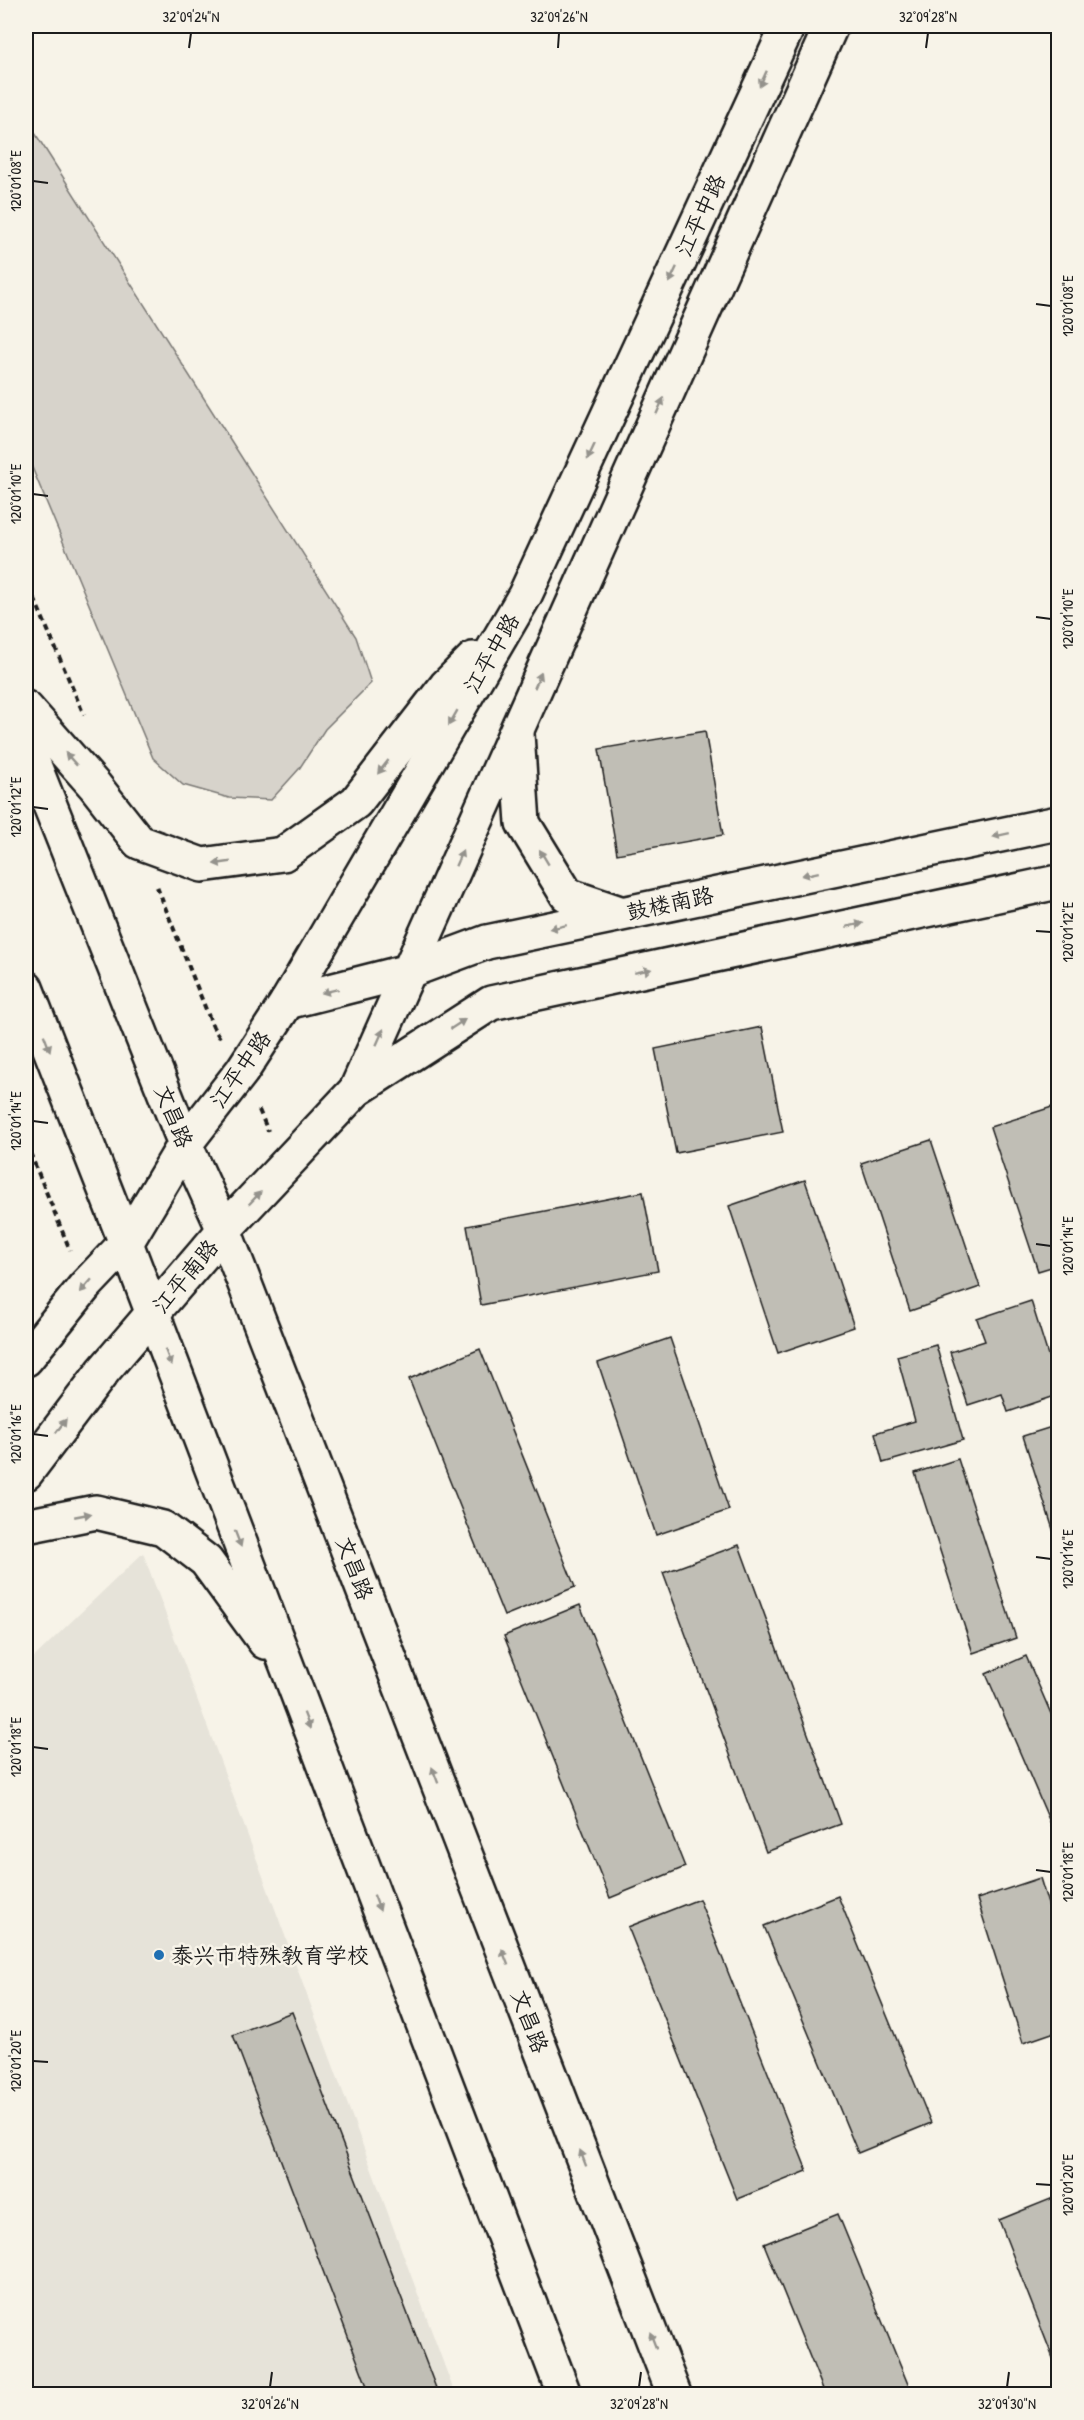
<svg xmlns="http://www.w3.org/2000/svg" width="1084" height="2420" font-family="'Patrick Hand','LXGW WenKai TC',sans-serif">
  <rect width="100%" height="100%" fill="#f7f3e8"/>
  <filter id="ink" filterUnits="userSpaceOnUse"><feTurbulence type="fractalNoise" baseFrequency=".0167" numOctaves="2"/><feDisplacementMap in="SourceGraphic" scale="12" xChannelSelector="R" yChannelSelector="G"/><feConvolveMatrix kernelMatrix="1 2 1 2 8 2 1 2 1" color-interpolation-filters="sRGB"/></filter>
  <g filter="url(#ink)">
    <!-- built -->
    <path fill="#e6e3d9" d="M143,1553L455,2394H26V1665Z"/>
    <!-- green -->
    <path fill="#d7d3cb" stroke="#7a7874" stroke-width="1.5" d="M26,119L356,637L371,683L325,729L299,769L271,800L229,798L183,785L153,758L26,453Z"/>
    <!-- building -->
    <g fill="#c0beb5" stroke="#1c1c1c" stroke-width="1.5">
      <path d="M705,731L723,835L617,854L599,749Z"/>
      <path d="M762,1027L783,1132L676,1153L655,1049Z"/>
      <path d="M1058,1105V1265L1038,1271L990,1127Z"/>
      <path d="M931,1140L980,1287L910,1311L861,1163Z"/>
      <path d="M805,1180L854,1327L778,1353L729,1206Z"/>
      <path d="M643,1192L658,1271L481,1305L467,1226Z"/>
      <path d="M1031,1301L1058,1387V1395L1008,1412L1002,1394L968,1405L950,1352L985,1341L977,1319Z"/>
      <path d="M670,1338L729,1510L656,1535L598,1363Z"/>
      <path d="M936,1345L963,1440L883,1463L875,1433L915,1421L897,1356Z"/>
      <path d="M480,1349L575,1587L504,1616L409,1379Z"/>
      <path d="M1058,1425V1545L1023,1436Z"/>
      <path d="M958,1459L1016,1638L973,1653L915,1473Z"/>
      <path d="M739,1545L841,1824L766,1852L663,1573Z"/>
      <path d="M580,1605L685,1867L610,1898L504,1636Z"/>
      <path d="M1026,1656L1058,1730V1826L1053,1829L986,1674Z"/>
      <path d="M1040,1878L1058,1937V2031L1023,2043L977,1899Z"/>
      <path d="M838,1896L931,2123L858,2153L764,1926Z"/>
      <path d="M699,1899L807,2171L737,2199L628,1927Z"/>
      <path d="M292,2012L436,2388L420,2394H370L233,2035Z"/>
      <path d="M1058,2196V2371L999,2220Z"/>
      <path d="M838,2214L912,2394H825L764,2244Z"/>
    </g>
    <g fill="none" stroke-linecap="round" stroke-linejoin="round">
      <defs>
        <g id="major">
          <path d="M26,708L95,786L139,842L202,865L283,854L356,802L446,686L473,659"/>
          <path d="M517,734L523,823L567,895L620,913"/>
          <path d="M26,745L185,1144L224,1230L674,2394"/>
          <path d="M26,988L126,1243L564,2394"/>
          <path d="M287,1002L409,971L487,942L1058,823"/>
          <path d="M356,1090L831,26"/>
          <path d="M26,1359L85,1286L126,1243L185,1144L242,1071L287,1002L525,595L788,26"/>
          <path d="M26,1473L104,1370L224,1230L356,1090L491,1003L1058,882"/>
          <path d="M26,1526L96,1512L163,1528L206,1561L265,1642"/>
        </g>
      </defs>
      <!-- major casing -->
      <use href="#major" stroke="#1c1c1c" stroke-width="38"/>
      <!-- path -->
      <g stroke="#1c1c1c" stroke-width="4" stroke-dasharray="6 4.5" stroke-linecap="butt">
        <path d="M26,579L84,715"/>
        <path d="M157,887L213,1027L220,1038"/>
        <path d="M259,1110L268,1131"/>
        <path d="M26,1143L70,1250"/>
      </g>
      <!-- major -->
      <use href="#major" stroke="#f7f3e8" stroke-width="33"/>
    </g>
    <!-- one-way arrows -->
    <defs><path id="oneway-solid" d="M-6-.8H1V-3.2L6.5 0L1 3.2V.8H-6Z" transform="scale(1.5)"/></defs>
    <g fill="#94928c">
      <use href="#oneway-solid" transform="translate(763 79) rotate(115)"/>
      <use href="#oneway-solid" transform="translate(673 275) rotate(115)"/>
      <use href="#oneway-solid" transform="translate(660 406) rotate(-66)"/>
      <use href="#oneway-solid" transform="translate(591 452) rotate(115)"/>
      <use href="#oneway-solid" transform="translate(538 680) rotate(-66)"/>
      <use href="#oneway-solid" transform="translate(453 718) rotate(120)"/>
      <use href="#oneway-solid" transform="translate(71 759) rotate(-132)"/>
      <use href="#oneway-solid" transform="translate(383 767) rotate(128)"/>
      <use href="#oneway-solid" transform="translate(1001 835) rotate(168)"/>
      <use href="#oneway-solid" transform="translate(544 857) rotate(-121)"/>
      <use href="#oneway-solid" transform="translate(459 858) rotate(-66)"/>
      <use href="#oneway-solid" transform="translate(222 863) rotate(172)"/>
      <use href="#oneway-solid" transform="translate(810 874) rotate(168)"/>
      <use href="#oneway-solid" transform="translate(855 925) rotate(-12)"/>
      <use href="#oneway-solid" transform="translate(558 927) rotate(168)"/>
      <use href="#oneway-solid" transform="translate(643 971) rotate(-12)"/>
      <use href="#oneway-solid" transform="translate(330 991) rotate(166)"/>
      <use href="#oneway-solid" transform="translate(458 1024) rotate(-33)"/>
      <use href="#oneway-solid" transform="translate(380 1037) rotate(-66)"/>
      <use href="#oneway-solid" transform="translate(47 1043) rotate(69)"/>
      <use href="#oneway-solid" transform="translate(255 1198) rotate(-46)"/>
      <use href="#oneway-solid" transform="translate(86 1286) rotate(131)"/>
      <use href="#oneway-solid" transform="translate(168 1357) rotate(69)"/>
      <use href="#oneway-solid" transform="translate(61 1426) rotate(-53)"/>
      <use href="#oneway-solid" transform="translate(83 1515) rotate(-11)"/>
      <use href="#oneway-solid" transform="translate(238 1539) rotate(69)"/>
      <use href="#oneway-solid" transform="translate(307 1721) rotate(69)"/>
      <use href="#oneway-solid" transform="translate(435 1775) rotate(-111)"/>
      <use href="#oneway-solid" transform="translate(377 1903) rotate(69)"/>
      <use href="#oneway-solid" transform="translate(505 1957) rotate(-111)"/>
      <use href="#oneway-solid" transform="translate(583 2158) rotate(-111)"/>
      <use href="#oneway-solid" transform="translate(653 2340) rotate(-111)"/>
    </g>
  </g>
  <!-- ticks -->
  <path fill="none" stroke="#1c1c1c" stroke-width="2" d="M189,48L191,33M558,48L559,33M926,48L928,33M33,181L48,183M1036,304L1051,306M33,494L48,496M1036,617L1051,619M33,807L48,809M1036,931L1051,932M33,1121L48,1123M1036,1244L1051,1246M33,1434L48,1436M1036,1557L1051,1559M33,1747L48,1749M1036,1870L1051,1872M33,2061L48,2062M1036,2184L1051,2185M270,2387L272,2372M639,2387L641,2372M1007,2387L1009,2372"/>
  <!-- markers -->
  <circle fill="#1f6fb2" stroke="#f7f3e8" stroke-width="2" cx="159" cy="1955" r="6"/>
  <g text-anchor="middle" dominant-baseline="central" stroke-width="5" stroke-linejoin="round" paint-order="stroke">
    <!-- street labels -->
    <g font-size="22" fill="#1c1c1c" stroke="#f7f3e8">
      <text transform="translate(700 215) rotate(-65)">江平中路</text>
      <text transform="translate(491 653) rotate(-60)">江平中路</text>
      <text transform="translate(670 903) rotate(-12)">鼓楼南路</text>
      <text transform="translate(240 1069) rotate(-55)">江平中路</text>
      <text transform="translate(174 1116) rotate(68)">文昌路</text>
      <text transform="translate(185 1276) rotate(-50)">江平南路</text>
      <text transform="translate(355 1568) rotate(69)">文昌路</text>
      <text transform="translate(530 2021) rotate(69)">文昌路</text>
    </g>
    <!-- poi labels -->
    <g font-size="22" fill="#1c1c1c" stroke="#f7f3e8" text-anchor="start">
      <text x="171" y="1955">泰兴市特殊教育学校</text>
    </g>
  </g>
  <!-- margin -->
  <rect width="1084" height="2420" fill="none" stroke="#f7f3e8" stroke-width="66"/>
  <rect x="33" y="33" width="1018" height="2354" fill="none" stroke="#1c1c1c" stroke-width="2"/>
  <g font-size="15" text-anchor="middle" fill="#1c1c1c">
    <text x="191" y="22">32°09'24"N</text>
    <text x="559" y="22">32°09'26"N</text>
    <text x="928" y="22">32°09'28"N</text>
    <text transform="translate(16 181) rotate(-90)" y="5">120°01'08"E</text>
    <text transform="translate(1068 306) rotate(-90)" y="5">120°01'08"E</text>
    <text transform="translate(16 494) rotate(-90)" y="5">120°01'10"E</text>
    <text transform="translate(1068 619) rotate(-90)" y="5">120°01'10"E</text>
    <text transform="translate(16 807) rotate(-90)" y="5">120°01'12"E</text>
    <text transform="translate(1068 932) rotate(-90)" y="5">120°01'12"E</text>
    <text transform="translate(16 1121) rotate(-90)" y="5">120°01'14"E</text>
    <text transform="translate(1068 1246) rotate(-90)" y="5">120°01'14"E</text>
    <text transform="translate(16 1434) rotate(-90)" y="5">120°01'16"E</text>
    <text transform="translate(1068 1559) rotate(-90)" y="5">120°01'16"E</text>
    <text transform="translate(16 1747) rotate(-90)" y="5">120°01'18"E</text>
    <text transform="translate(1068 1872) rotate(-90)" y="5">120°01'18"E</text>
    <text transform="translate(16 2061) rotate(-90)" y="5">120°01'20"E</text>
    <text transform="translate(1068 2185) rotate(-90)" y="5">120°01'20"E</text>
    <text x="270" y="2409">32°09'26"N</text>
    <text x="639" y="2409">32°09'28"N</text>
    <text x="1007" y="2409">32°09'30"N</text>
  </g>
</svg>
